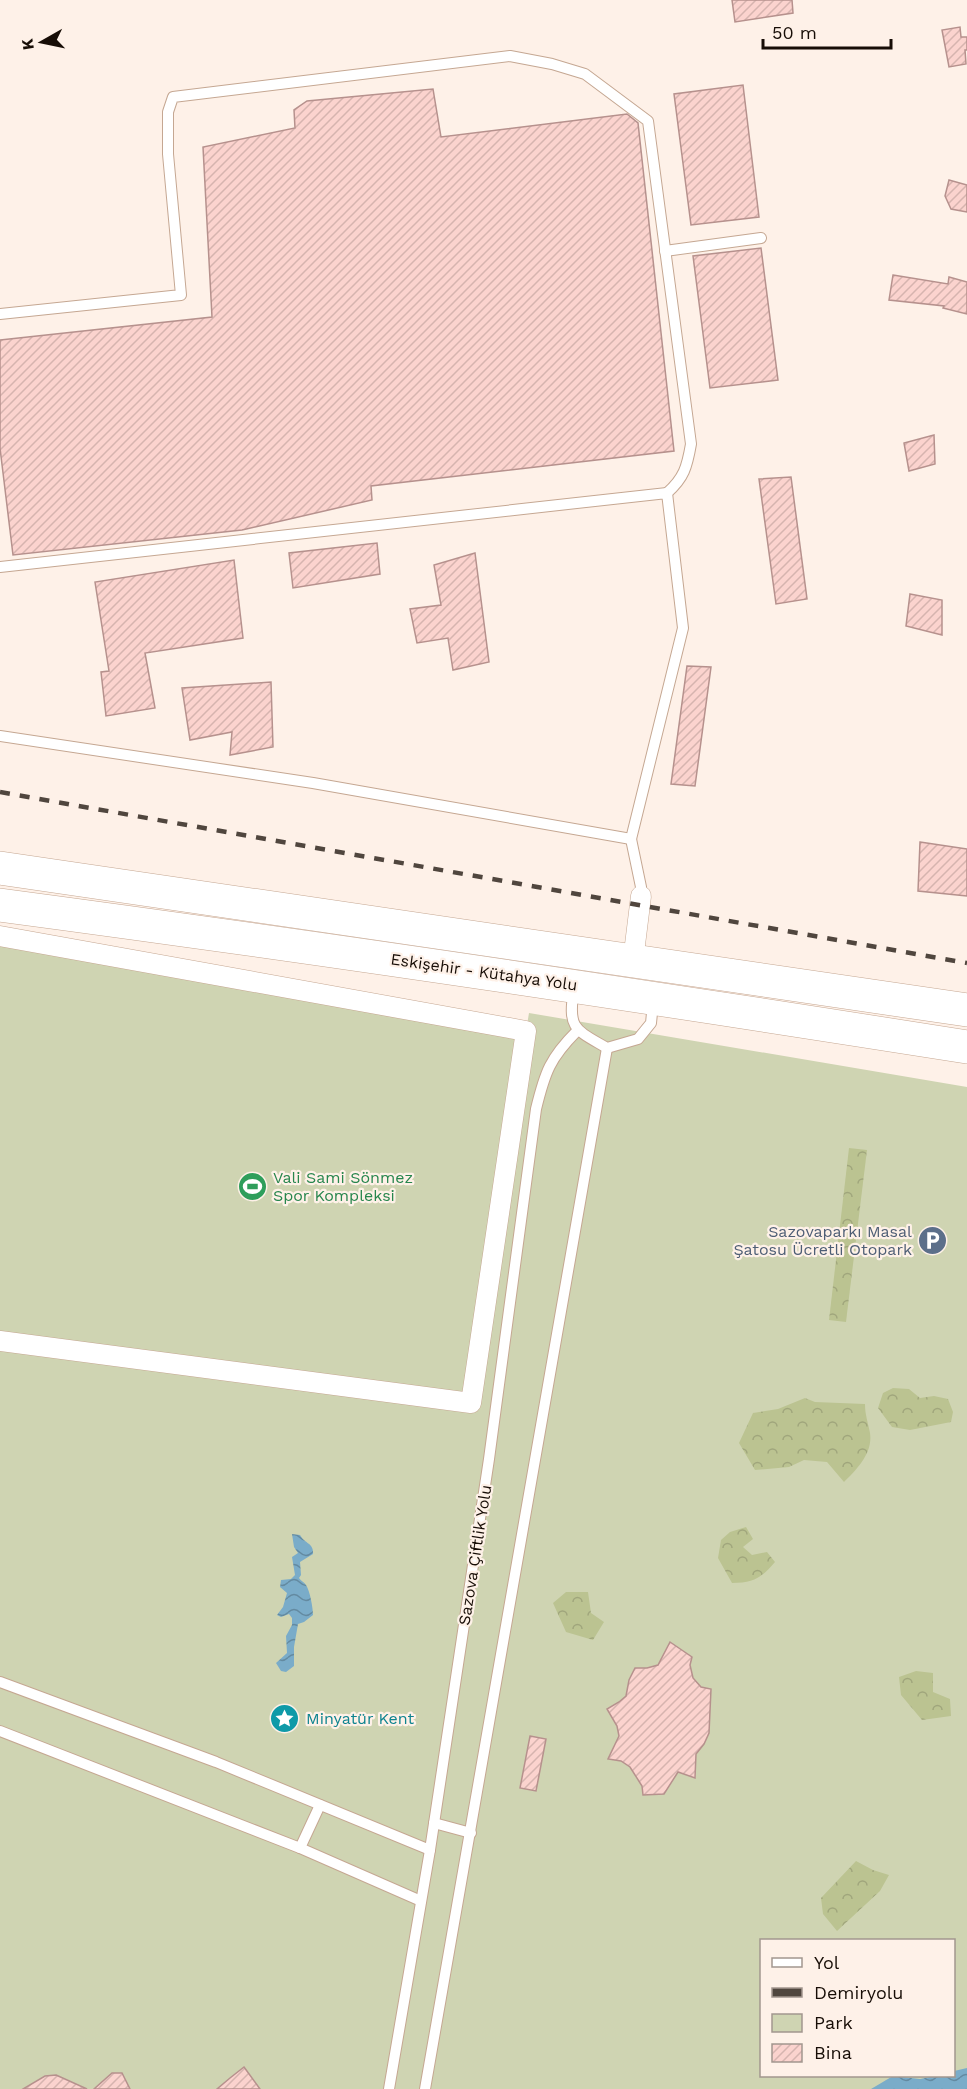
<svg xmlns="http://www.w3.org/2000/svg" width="967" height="2089" font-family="'Work Sans',sans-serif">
  <defs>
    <pattern id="forest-crowns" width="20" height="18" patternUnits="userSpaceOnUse" patternTransform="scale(1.5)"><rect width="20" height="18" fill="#bbc391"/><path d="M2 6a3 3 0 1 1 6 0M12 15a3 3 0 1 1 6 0" fill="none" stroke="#a0a67c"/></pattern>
    <pattern id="water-waves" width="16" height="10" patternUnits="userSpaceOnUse" patternTransform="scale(1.5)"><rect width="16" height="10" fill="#7aacc9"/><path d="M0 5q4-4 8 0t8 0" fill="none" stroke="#638aa1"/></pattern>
    <pattern id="building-hatch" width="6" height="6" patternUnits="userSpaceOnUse" patternTransform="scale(1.5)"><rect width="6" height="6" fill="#fbd3ce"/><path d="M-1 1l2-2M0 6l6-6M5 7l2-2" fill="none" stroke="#d6b4af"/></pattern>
  </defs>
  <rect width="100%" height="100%" fill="#fef1e8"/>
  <!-- green -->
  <path fill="#cfd4b2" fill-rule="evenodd" d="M0,936L526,1031L529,1013L967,1087V2089H0ZM762,1940H954V2076H762Z"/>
  <!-- forest -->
  <g fill="url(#forest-crowns)">
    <path d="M849,1148L867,1150L846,1322L829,1320Z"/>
    <path d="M893,1388L909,1389L920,1398L934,1396L948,1399L953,1412L951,1422L910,1430L892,1427L878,1408L883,1393Z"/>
    <path d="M805,1398L815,1402L865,1404C865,1415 868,1422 870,1433C873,1453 857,1469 844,1482L827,1462L804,1460L789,1467L755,1470L739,1443L753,1413L778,1409Z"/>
    <path d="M746,1527L753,1539L743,1547L752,1555L767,1552L775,1562C761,1578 754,1583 732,1583L718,1558L721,1540L730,1532Z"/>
    <path d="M566,1592H588L591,1613L604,1622L593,1640L566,1632L553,1603Z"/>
    <path d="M916,1671L933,1673V1692L950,1699L951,1716L922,1720L901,1695L899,1677Z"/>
    <path d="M856,1861L873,1870L889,1875L880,1891L837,1931L823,1914L821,1898Z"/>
  </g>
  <!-- water -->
  <g fill="url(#water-waves)">
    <path d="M292,1534L300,1535C305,1544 314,1543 313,1554L300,1562L301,1575L299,1578C301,1581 304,1582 306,1585C310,1591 313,1608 313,1615L304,1622L298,1624L294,1647V1666L286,1672L281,1671L276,1663L287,1653L286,1636L292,1625V1618L289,1614L281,1617L277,1615L283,1607L287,1593L280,1587L281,1580L291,1579L295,1575L292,1557L298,1553L294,1547Z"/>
    <path d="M967,2068V2089H871L893,2076L920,2079L935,2076H954V2071Z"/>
  </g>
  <!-- building -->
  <g fill="url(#building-hatch)" stroke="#b6918d" stroke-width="1.5">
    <path d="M732,0H792L793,13L735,22Z"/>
    <path d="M960,27L961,37H967V50H965L966,64L949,67L942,30Z"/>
    <path d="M743,85L759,217L691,225L674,94Z"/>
    <path d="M433,89L441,137L627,114L638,123L674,451L371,486L372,500L242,530L13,555L0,448V340L212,317L203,147L295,128L294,110L307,101Z"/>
    <path d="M949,180L967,185V212L951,209L945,196Z"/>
    <path d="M761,248L778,380L710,388L693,256Z"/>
    <path d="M893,275L948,284L949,277L967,282V314L943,308L944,306L889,300Z"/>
    <path d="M934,435L935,464L909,471L904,443Z"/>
    <path d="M791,477L807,599L776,604L759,479Z"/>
    <path d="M377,543L380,574L293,588L289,553Z"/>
    <path d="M475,553L489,662L453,670L448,638L417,643L410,609L441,605L434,565Z"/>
    <path d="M234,560L243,638L145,653L155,708L106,716L101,672L109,671L95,582Z"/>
    <path d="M910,594L942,600V635L906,626Z"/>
    <path d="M687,666L711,667L695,786L671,784Z"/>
    <path d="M271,682L273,747L230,755L232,732L190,740L182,688Z"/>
    <path d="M920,842L967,849V896L918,891Z"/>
    <path d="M670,1642L692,1657L690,1665L693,1678L701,1687L711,1689L709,1733L704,1744L696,1754L695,1778L678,1772L664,1794L643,1795L642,1786L630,1767L621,1761L608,1759L619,1736L617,1726L607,1709L619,1702L626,1696L629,1680L635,1668H647L658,1665Z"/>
    <path d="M530,1736L546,1739L536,1791L520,1788Z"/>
    <path d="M244,2067L260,2089H217L230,2078Z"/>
    <path d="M112,2073H122L130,2089H94Z"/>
    <path d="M56,2075L87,2089H23L45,2076Z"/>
  </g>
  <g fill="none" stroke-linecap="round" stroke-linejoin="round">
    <defs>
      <g id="lane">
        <path d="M665,251L761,238"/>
        <path d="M0,314L181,295L168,154V112L173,97L510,56L552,64L585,74L648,121L691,444C687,467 684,478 667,493"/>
        <path d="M0,567L667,493L683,628L631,839L313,783L0,736"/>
        <path d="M631,839L641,887V896"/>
        <path d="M574,990C567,1029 576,1030 607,1048L638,1039L651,1023L653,1003"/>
        <path d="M0,1682L216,1762L430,1850"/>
        <path d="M0,1731L300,1848L421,1901"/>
        <path d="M434,1823L471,1833"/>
        <path d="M300,1848L320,1805"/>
        <path d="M389,2089L430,1850L489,1459L536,1109C545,1072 550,1058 577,1031"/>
        <path d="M425,2089L607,1048"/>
      </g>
      <g id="street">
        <path d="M0,936L526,1031L471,1403L0,1341"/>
        <path d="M633,961L641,896"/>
      </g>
      <g id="highway">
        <path d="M0,868L967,1010"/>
        <path d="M0,905C323,948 645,996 967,1047"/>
      </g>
    </defs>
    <!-- lane casing -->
    <use href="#lane" stroke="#c5a792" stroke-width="12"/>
    <!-- street casing -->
    <use href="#street" stroke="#c5a792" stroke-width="21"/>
    <!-- highway casing -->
    <use href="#highway" stroke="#c5a792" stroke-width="34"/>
    <!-- lane -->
    <use href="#lane" stroke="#fff" stroke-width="10"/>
    <!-- street -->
    <use href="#street" stroke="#fff" stroke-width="20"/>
    <!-- highway -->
    <use href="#highway" stroke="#fff" stroke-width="33"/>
    <!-- rail -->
    <path stroke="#50463e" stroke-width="4.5" stroke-dasharray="10 10" stroke-linecap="butt" d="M0,792L967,963"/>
  </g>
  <!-- icons -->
  <defs>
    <symbol id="stadium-disc" viewBox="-11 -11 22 22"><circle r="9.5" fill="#2e9e5b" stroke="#fef1e8"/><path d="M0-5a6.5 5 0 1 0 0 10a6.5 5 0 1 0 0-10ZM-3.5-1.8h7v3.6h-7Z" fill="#fff"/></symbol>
    <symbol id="parking-disc" viewBox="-11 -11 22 22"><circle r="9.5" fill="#5c6f8a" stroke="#fef1e8"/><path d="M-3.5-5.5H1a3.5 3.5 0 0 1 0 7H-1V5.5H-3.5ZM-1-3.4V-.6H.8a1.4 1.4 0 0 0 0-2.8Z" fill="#fff"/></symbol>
    <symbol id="sight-disc" viewBox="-11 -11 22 22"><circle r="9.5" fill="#0f9aa8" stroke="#fef1e8"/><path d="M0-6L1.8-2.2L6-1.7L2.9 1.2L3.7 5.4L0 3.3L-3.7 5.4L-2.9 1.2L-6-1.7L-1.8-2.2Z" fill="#fff"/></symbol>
  </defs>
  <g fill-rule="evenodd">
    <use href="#stadium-disc" x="236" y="1170" width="33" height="33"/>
    <use href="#parking-disc" x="916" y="1224" width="33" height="33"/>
    <use href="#sight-disc" x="268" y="1702" width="33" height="33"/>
  </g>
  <g text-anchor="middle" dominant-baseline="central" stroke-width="4.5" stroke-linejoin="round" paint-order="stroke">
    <!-- street labels -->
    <g font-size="16" fill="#170d06" stroke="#fef1e8">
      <text transform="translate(484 972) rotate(8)">Eskişehir - Kütahya Yolu</text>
      <text transform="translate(475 1555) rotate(-81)">Sazova Çiftlik Yolu</text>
    </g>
    <!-- leisure labels -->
    <g font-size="16" fill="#27864d" stroke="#fef1e8" text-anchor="start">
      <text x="273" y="1177">Vali Sami Sönmez<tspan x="273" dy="18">Spor Kompleksi</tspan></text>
    </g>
    <!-- service labels -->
    <g font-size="16" fill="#4e5e75" stroke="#fef1e8" text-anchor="end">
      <text x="912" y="1231">Sazovaparkı Masal<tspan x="912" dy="18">Şatosu Ücretli Otopark</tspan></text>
    </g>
    <!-- culture labels -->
    <g font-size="16" fill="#0d838f" stroke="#fef1e8" text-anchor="start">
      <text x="306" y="1718">Minyatür Kent</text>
    </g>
  </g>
  <!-- legend -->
  <rect x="760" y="1939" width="195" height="138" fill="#fef1e8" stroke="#a2968e" stroke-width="1.5"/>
  <rect x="772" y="1958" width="30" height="9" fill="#ffffff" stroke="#a2968e" stroke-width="1.5"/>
  <text x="814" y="1969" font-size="18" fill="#170d06">Yol</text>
  <rect x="772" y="1988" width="30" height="9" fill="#50463e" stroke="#a2968e" stroke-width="1.5"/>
  <text x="814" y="1999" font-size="18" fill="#170d06">Demiryolu</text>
  <rect x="772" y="2014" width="30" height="18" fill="#cfd4b2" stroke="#a2968e" stroke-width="1.5"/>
  <text x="814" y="2029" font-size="18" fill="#170d06">Park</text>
  <rect x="772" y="2044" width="30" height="18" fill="url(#building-hatch)" stroke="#a2968e" stroke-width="1.5"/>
  <text x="814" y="2059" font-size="18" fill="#170d06">Bina</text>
  <!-- north arrow -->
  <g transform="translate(42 42) rotate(261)" stroke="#fef1e8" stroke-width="4.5" paint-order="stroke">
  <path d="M0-4.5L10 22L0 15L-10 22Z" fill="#170d06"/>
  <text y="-9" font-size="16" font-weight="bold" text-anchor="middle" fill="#170d06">K</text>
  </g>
  <!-- scale -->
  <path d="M763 39v9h128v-9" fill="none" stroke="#170d06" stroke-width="3"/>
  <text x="772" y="39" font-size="18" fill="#170d06" stroke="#fef1e8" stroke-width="4.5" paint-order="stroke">50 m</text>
</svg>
